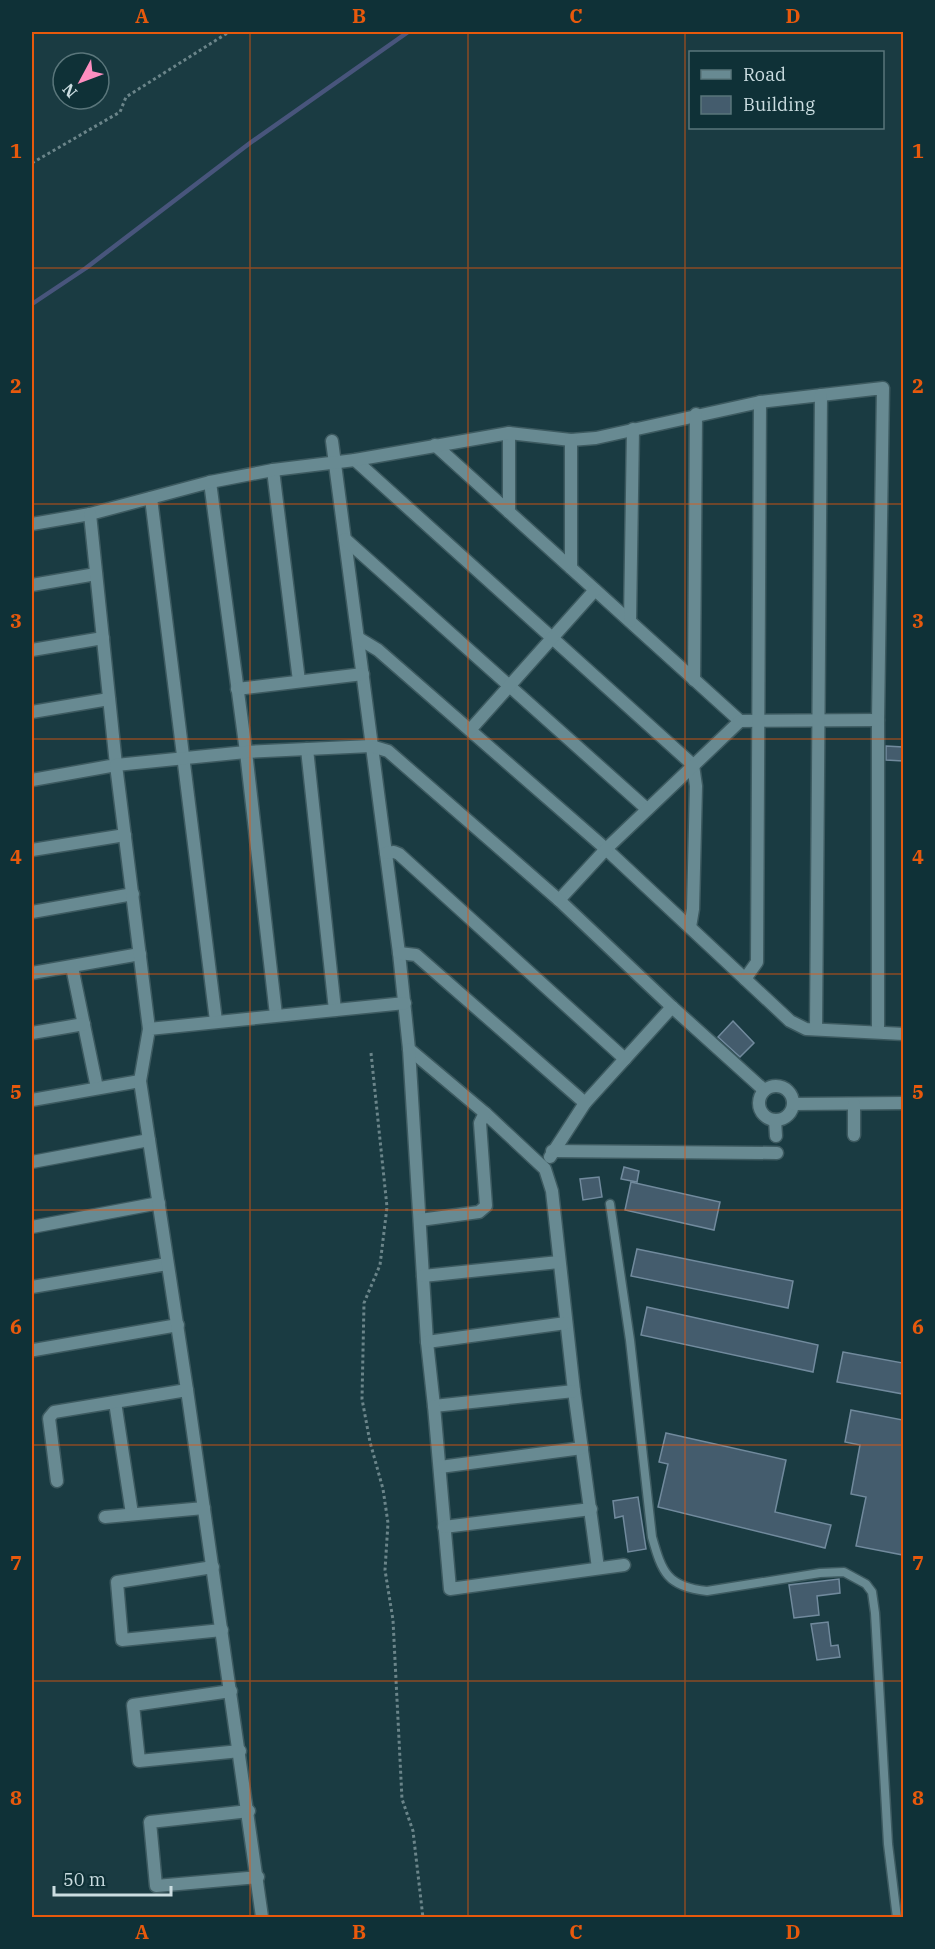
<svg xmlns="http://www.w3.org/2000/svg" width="935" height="1949" font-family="'IBM Plex Serif',serif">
  <rect width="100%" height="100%" fill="#1a3b42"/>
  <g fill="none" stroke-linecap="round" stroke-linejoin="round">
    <!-- stream -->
    <path stroke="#48557c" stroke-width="4.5" d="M32,304L86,268L250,143L408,32"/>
  </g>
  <!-- building -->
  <g fill="#445c6d" stroke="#718a9d" stroke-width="1.5">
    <path d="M886,746L903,747V761L886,760Z"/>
    <path d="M733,1021L754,1043L740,1057L718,1037Z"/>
    <path d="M624,1167L639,1171L637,1182L621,1179Z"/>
    <path d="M599,1177L602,1197L583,1200L580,1179Z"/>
    <path d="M631,1182L720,1202L714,1230L625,1210Z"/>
    <path d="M637,1249L793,1281L788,1308L631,1276Z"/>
    <path d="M647,1307L818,1345L813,1372L641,1335Z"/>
    <path d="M843,1352L903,1363V1394L837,1382Z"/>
    <path d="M851,1410L903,1420V1555L856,1546L866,1497L851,1494L860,1445L845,1442Z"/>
    <path d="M666,1433L786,1460L775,1512L831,1525L825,1548L658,1507L668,1464L659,1462Z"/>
    <path d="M638,1497L646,1549L628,1552L623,1516L615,1518L613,1501Z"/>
    <path d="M839,1579L840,1593L817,1596L819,1615L794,1618L789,1585Z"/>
    <path d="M828,1622L831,1646L838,1645L840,1657L817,1660L811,1624Z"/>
  </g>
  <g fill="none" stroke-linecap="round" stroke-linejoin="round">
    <defs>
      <path id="lane" d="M610,1204L630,1340L652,1537C662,1572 667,1587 707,1591L820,1573L844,1572L866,1584L872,1592L875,1613L888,1844L897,1918"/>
      <g id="street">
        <path d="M509,433V512"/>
        <path d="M332,441L399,953L409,1049L485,1113L545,1169L552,1191L574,1391L598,1568"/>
        <path d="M435,445L740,721"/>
        <path d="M355,460L693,765L696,786L693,909L690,927"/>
        <path d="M273,470L299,681"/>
        <path d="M210,482L246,752L276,1015"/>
        <path d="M151,498L216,1021"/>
        <path d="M32,524L90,514L210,482L273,470L355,460L509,433L571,440L596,438L760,402L883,388L878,720V1032"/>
        <path d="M345,539L647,809"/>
        <path d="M571,568V440"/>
        <path d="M32,585L96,574"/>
        <path d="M630,621L633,429"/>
        <path d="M358,638L378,650L606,849L790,1021L806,1029L904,1034"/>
        <path d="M32,650L103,638"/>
        <path d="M694,680L696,414"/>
        <path d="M237,689L363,674"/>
        <path d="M32,712L109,699"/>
        <path d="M470,730L595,590"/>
        <path d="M307,749L335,1010"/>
        <path d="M32,780L116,765L90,514"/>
        <path d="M32,850L125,835"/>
        <path d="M386,853L394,852L399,854L625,1059"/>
        <path d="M559,900L606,849L740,721L878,720"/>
        <path d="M32,912L133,894"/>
        <path d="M399,953L416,955L585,1103"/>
        <path d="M72,967L97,1088"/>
        <path d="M32,973L140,954"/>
        <path d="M745,979L757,962L760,402"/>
        <path d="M149,1029L116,765L246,752L371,746L388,751L559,900L672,1007L764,1090"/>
        <path d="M816,1029L821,395"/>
        <path d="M32,1033L84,1024"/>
        <path d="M409,1049L427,1342L434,1406L574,1391"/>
        <circle cx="776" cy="1103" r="17"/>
        <path d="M32,1100L140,1081"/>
        <path d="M794,1104L904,1103"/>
        <path d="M775,1120L776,1136"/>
        <path d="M854,1135V1104"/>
        <path d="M552,1151L777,1153"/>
        <path d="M550,1157L585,1103L672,1007"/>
        <path d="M32,1162L149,1140"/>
        <path d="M420,1220L479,1212L486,1206L480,1123L485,1113"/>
        <path d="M32,1227L159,1203"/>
        <path d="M423,1276L559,1262"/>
        <path d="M32,1287L167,1264"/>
        <path d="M427,1342L566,1323"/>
        <path d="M34,1350L178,1325"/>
        <path d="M115,1402L132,1514"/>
        <path d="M434,1406L450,1589L624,1565"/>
        <path d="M440,1467L582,1448"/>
        <path d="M57,1481L49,1418L54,1412L187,1390"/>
        <path d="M105,1517L204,1508"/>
        <path d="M444,1527L591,1509"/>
        <path d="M213,1567L117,1582L122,1640L222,1630"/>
        <path d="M231,1691L133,1705L139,1761L240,1751"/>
        <path d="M249,1811L150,1822L156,1886L258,1877"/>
        <path d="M262,1917L187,1390L140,1081L149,1029L405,1003"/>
      </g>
    </defs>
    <!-- lane casing -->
    <use href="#lane" stroke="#3d5a60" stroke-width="11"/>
    <!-- street casing -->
    <use href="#street" stroke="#3d5a60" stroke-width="15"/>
    <!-- path -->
    <g stroke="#6b858a" stroke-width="3" stroke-dasharray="3 3" stroke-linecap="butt">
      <path d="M32,163L120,112L126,97L229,32"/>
      <path d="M371,1053L387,1207L380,1265L364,1303L362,1399L370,1442L383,1489L388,1523L385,1570L393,1620L402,1799L413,1831L423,1918"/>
    </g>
    <!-- lane -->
    <use href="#lane" stroke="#688a92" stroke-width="8"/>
    <!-- street -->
    <use href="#street" stroke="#688a92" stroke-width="12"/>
  </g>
  <!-- grid -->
  <path fill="none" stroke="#e8590c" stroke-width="1.5" stroke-opacity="0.55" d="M250,32V1918M468,32V1918M685,32V1918M32,268H904M32,504H904M32,739H904M32,974H904M32,1210H904M32,1445H904M32,1681H904"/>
  <!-- border -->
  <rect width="935" height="1949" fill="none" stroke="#0f3137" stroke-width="66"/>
  <!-- legend -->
  <rect x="689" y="51" width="195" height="78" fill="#0f3137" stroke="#5a767b" stroke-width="1.5"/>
  <rect x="701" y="70" width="30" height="9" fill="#688a92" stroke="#5a767b" stroke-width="1.5"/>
  <text x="743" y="81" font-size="18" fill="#cbdde1">Road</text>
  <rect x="701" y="96" width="30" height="18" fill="#445c6d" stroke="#5a767b" stroke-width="1.5"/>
  <text x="743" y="111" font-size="18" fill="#cbdde1">Building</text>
  <!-- north arrow -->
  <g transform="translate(81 81) rotate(229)"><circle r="28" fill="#0f3137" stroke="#5a767b" stroke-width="1.5"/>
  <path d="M0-4.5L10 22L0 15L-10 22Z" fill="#fd8ec0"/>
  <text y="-9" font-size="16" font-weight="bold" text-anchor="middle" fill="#cbdde1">N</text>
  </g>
  <!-- scale -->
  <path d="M54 1886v9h117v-9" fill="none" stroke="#cbdde1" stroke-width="3"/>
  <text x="63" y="1886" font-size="18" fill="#cbdde1" stroke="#0f3137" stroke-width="4.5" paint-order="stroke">50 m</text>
  <rect x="33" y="33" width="869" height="1883" fill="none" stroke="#e8590c" stroke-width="2"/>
  <g font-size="20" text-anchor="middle" font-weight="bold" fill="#e8590c">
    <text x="142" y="23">A</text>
    <text x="359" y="23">B</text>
    <text x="576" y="23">C</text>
    <text x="793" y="23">D</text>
    <text x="16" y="158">1</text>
    <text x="918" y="158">1</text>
    <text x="16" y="393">2</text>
    <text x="918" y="393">2</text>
    <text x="16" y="628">3</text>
    <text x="918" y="628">3</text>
    <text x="16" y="864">4</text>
    <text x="918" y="864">4</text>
    <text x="16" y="1099">5</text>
    <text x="918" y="1099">5</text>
    <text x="16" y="1334">6</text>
    <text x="918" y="1334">6</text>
    <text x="16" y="1570">7</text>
    <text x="918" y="1570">7</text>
    <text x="16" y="1805">8</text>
    <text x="918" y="1805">8</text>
    <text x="142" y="1939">A</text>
    <text x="359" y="1939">B</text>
    <text x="576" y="1939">C</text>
    <text x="793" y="1939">D</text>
  </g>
</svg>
